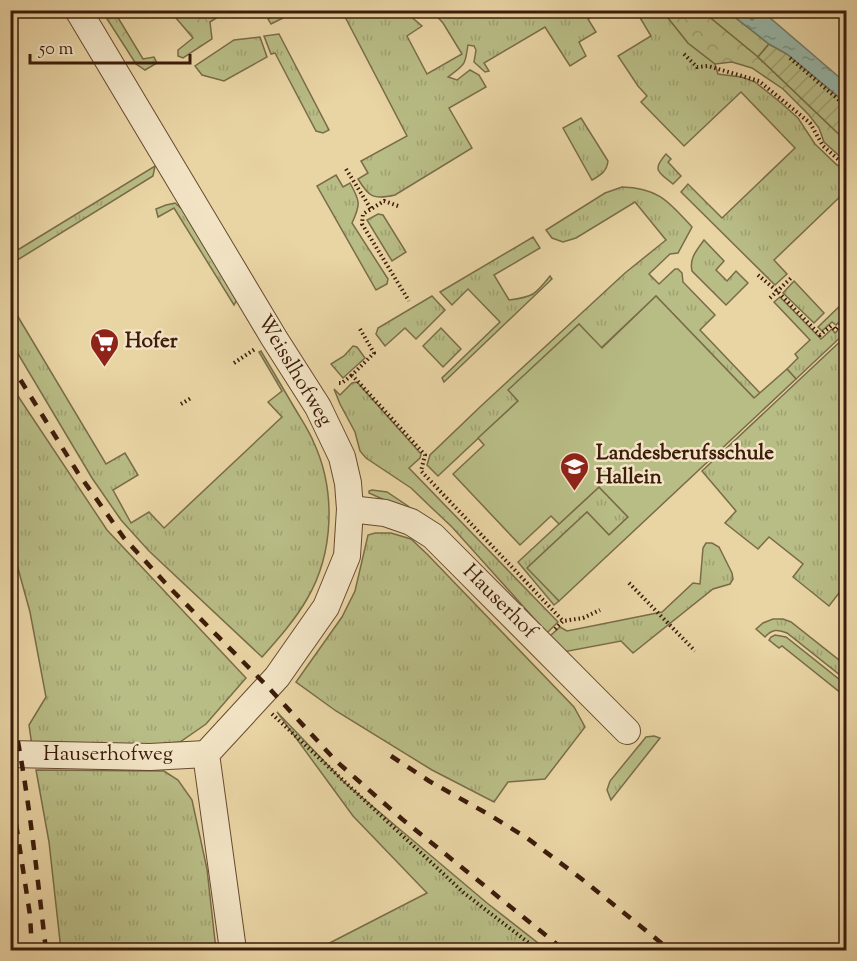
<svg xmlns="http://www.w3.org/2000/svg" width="857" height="961" font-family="'Sorts Mill Goudy',serif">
  <defs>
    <pattern id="grass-tufts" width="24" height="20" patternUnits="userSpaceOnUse" patternTransform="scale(1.5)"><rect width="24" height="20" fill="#b8bc85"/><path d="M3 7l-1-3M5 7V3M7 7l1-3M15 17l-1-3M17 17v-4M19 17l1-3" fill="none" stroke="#9fa172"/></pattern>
    <pattern id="forest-crowns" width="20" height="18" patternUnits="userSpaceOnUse" patternTransform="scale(1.5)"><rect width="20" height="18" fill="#b8bc85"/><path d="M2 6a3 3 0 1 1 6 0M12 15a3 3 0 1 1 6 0" fill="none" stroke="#9fa172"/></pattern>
    <pattern id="garden-furrows" width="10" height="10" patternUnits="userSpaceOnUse" patternTransform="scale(1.5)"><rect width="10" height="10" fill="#b8bc85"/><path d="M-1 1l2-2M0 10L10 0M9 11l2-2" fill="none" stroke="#9fa172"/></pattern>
    <pattern id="water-ripples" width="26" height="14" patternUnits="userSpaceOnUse" patternTransform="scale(1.5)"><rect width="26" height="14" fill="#97b8aa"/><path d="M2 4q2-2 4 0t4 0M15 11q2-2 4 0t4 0" fill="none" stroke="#7c9589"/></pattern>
  </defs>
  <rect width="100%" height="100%" fill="#e9d4a4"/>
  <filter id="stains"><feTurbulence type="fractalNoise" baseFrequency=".00333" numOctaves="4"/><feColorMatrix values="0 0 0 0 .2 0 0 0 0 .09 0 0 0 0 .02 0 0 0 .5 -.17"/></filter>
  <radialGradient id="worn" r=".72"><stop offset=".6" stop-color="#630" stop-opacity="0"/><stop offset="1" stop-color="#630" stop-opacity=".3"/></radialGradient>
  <!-- grass -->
  <g fill="url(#grass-tufts)" stroke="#7a6c48" stroke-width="1.5">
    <path d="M403,10L422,26L407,36L427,74L462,54L443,23L432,11H467L490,16L542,14L545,11H601L588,19L596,32L579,42L586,56L570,66L545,27L484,63L489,71L485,72L474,62L476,50L474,46L468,45C465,66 465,64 448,77L457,80L470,70L479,75L486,87L449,108L472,148L395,195C373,200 369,197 358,179L368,173L361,161L407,136L342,11Z"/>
    <path d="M281,11H297L271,24L268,19Z"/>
    <path d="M636,11H660L665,14L688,43L715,64L718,74L741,77L755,82L780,102L798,118L815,144L837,165L846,169V191L774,260L787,274L775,285L681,192L688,184L722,218L795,148L741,92L684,146L641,102L647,96L638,86L618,56L651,36Z"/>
    <path d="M702,11H727L769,44L758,57Z"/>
    <path d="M279,34L329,130L323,133L316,131L275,53L271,54L264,36Z"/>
    <path d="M260,37L267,57L224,81L202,75L195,66L234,40Z"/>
    <path d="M581,118L608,161C607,171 601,175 592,180L563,128Z"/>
    <path d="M666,154L671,159L668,162L681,176L673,184C659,172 651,171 666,154Z"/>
    <path d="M155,166L153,176L11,264V254Z"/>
    <path d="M336,175L343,187L350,183C360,201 361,204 352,223L388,279L387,284L376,290L317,186Z"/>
    <path d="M622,187C659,188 669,202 692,227L678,253L670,254L649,274L659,284L675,269H678L682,273L683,282L715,315L700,330L760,393L755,399L656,296L601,348L579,324L509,390L518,401L438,476L427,465L430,455L481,406L625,273L666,240L635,202L576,238L563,242L552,238L546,230L605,193Z"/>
    <path d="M175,203L183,210L238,298L234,305L174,208L158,217L156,209L166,205Z"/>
    <path d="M378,214L383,215L406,252L392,261L367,220Z"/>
    <path d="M533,237L540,248L494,275L509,300C533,297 535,295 550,276L552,279L444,382L442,378L500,322L468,289L452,305L440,292Z"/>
    <path d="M704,240L724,261L716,270L727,281L736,271L748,283L726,305L692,271C689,258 697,250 704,240Z"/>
    <path d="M794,281L824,313L814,323L783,293Z"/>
    <path d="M432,296L445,310L416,339L405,328L385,346L376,334L378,328Z"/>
    <path d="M780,297L821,339L832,329L835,333L846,322V332L796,379L787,369L798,358L795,354L810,340L774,302Z"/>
    <path d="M846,300V315L836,325L832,322L822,331L818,327Z"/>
    <path d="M11,305L106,464L125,453L138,475L113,490L131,523L149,512L164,528L282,417L268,402L282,391L259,352L261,351C272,370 283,388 294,407C301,419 309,430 314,443C336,491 334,553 307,599C295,620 278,639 262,657L149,551L121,520L92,478L11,342Z"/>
    <path d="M441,328L461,349L443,367L423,346Z"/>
    <path d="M846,336V598L839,593L829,606L793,577L803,564L769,537L758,549L725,523L736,511L702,471Z"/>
    <path d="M353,346L357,347L365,358L343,378L331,364L344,356Z"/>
    <path d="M357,382L421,454L420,458L409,468L558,622L547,633L452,527L434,510L411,488L366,458L360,451L355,432L340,404L334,389L340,395L352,383Z"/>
    <path d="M10,384L107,530L246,678L206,724L180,742L153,745L32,746L29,725L46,697L30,612L11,543Z"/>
    <path d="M599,487L628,517L609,535L587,512L528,567L559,601L554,605L518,562Z"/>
    <path d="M372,490L387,492L408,506L416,514L369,493V491Z"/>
    <path d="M375,533H391L411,539L427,554L574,707L585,727L545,779L508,782L494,802L432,770L336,711L296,682L342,617L355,591L368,535Z"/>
    <path d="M706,543H712L719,547L732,573L733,579L730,584L713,589L633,653L621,641L558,653L550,636L560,627L567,631L662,612L693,583L700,584L703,548Z"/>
    <path d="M773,619H783L791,622L844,664L845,679L787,633C778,629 772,629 765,637L756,629L763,623Z"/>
    <path d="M775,635L786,637L845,684L846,697L782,646L779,648L769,640L771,637Z"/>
    <path d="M277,712L345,783L487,903L547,950H316L427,893L353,816Z"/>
    <path d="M654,736L660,738L611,800L607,790L610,781L646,737Z"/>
    <path d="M36,770L164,771L178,780L192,800L207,869L216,950H61L49,842Z"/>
  </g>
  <!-- forest -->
  <g fill="url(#forest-crowns)" stroke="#7a6c48" stroke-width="1.5">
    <path d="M102,11H114L143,59L154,57L157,63L145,70L136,64Z"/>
    <path d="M170,11H227L210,22L212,39L183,58L178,56V50L193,38Z"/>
    <path d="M467,11H545L542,14L490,16Z"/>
    <path d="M660,11H702L758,57L846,141V162L824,142L819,128L809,115L783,89L752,68L732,62L715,64L688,43L665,14Z"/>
  </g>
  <!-- garden -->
  <path fill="url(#garden-furrows)" stroke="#7a6c48" stroke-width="1.5" d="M769,44L787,54L846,103V141L758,57Z"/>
  <!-- pitch -->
  <path fill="#b8bc85" stroke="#7a6c48" stroke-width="1.5" d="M656,296L754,398L787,369L796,379L559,601L527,568L587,512L609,535L628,517L599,487L559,524L551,516L520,545L453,474L484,445L478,438L518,401L508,390L579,324L602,348Z"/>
  <!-- water -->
  <path fill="url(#water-ripples)" stroke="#737a6a" stroke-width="1.5" d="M727,11H741L752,20L762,11L846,83V103L787,54L769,44Z"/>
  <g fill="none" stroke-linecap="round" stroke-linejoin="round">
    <defs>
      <g id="minor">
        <path d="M78,10L274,338L318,407L342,457L348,483L350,509L347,556L326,607L277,677L206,754L233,950"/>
        <path d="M350,509L385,513L411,522L433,536L627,731"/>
        <path d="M10,754L150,757L206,754"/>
      </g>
    </defs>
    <!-- minor casing -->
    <use href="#minor" stroke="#684a31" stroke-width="28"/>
    <!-- path -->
    <g stroke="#3d1c0b" stroke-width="4" stroke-dasharray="1.5 3" stroke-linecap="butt">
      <path d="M684,54L697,67L708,66L759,81L810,123L823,146L840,161L846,165"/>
      <path d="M790,58L846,106"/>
      <path d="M346,169L371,209"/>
      <path d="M398,206L384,201L363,214L362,224L409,301"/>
      <path d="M758,275L777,291L820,335L831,326L835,330L846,318"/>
      <path d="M770,298L791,278"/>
      <path d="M360,329L374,353L352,375L425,455L421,471L563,621"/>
      <path d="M234,363L255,349"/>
      <path d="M339,383H342L352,375"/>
      <path d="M181,404L191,398"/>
      <path d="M629,583L695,651"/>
      <path d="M555,629L563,621L583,618L600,610"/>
      <path d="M272,714L464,893L538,950"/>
    </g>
    <!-- minor -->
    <use href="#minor" stroke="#f1e3c4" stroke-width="26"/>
    <!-- rail -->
    <g stroke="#3d1c0b" stroke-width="4.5" stroke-dasharray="10 10" stroke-linecap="butt">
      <path d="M10,363L78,473L124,538L170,588L268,687L336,761L402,819L564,950"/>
      <path d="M10,702C28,784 36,867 46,950"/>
      <path d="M391,756L429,781L488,814L527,838L583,880L670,950"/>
      <path d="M10,785L30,915L32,950"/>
    </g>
  </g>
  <!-- icons -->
  <defs>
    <symbol id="supermarket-pin" viewBox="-11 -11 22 30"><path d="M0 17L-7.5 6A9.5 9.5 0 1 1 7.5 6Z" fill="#8f2418" stroke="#f1e3c4"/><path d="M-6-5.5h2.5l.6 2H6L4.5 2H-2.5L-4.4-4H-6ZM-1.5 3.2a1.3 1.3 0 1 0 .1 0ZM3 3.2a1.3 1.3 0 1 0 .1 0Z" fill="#fff"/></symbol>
    <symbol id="school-pin" viewBox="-11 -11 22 30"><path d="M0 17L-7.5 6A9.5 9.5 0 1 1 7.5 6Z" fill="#8f2418" stroke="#f1e3c4"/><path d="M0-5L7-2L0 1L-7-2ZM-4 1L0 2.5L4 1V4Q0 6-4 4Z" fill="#fff"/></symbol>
  </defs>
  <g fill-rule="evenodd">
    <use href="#supermarket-pin" x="88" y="326" width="33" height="45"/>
    <use href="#school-pin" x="558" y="450" width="33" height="45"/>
  </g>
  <g text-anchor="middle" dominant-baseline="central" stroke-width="5" stroke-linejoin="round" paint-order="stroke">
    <!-- poi labels -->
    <g font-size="21" font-weight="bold" fill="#3d1c0b" stroke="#f1e3c4" text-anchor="start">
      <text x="125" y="342">Hofer</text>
      <text x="596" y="454">Landesberufsschule<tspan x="596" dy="24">Hallein</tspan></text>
    </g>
    <!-- street labels -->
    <g font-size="21" fill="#3d1c0b" stroke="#f1e3c4">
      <text transform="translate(294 371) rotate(59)">Weisslhofweg</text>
      <text transform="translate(499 602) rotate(45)">Hauserhof</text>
      <text x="108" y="755">Hauserhofweg</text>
    </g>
  </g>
  <!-- margin -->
  <rect width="857" height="961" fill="none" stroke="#e9d4a4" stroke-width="36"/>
  <rect x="12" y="12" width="833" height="937" fill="none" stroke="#3d1c0b" stroke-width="3"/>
  <rect x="18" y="18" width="821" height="925" fill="none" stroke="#3d1c0b" stroke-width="1.5"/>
  <!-- scale -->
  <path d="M30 54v9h160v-9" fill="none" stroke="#3d1c0b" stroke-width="3"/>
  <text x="39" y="54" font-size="18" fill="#3d1c0b" stroke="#f1e3c4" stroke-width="4.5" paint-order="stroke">50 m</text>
  <rect width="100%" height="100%" filter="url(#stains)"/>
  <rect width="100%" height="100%" fill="url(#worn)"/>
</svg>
